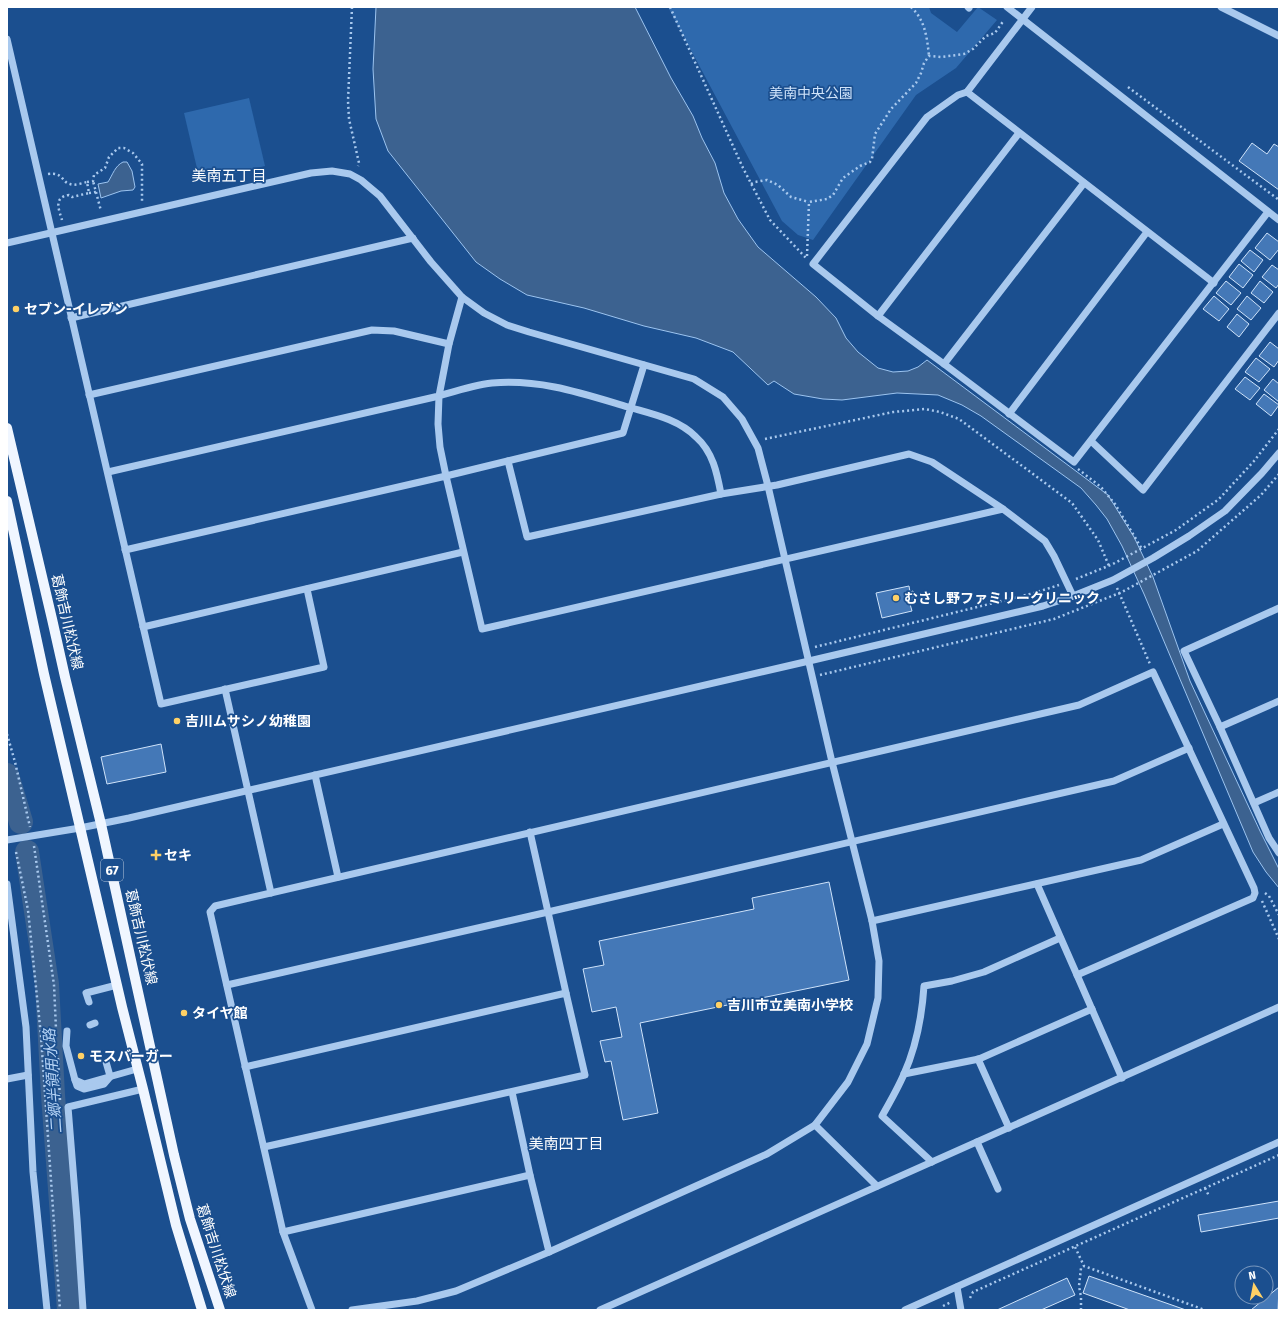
<svg xmlns="http://www.w3.org/2000/svg" width="1286" height="1317" font-family="'Fira Sans','Noto Sans JP',sans-serif">
  <rect width="100%" height="100%" fill="#1b4f8f"/>
  <!-- green -->
  <g fill="#2e69ad">
    <path d="M668,7H929L931,13L957,32L978,7L997,20L956,68L916,95L813,240L798,235L782,221Z"/>
    <path d="M249,98L265,166L200,181L184,113Z"/>
  </g>
  <!-- water -->
  <g fill="#3c6290" stroke="#9cc4f0">
    <path d="M376,7H635L671,78L693,116L702,138L715,163L724,193L738,219L758,247L816,297L836,318L846,338L858,352L878,368L893,372L908,371L918,367L927,360L1108,495L1134,537L1153,577L1190,681L1260,831L1279,869V888L1266,872L1253,852L1144,594L1122,546L1107,519L1096,505L1081,488L981,416L962,405L938,395L897,393L842,400L823,399L794,394L774,381L768,385L733,352L696,338L644,326L584,308L527,295L500,279L476,262L388,151L376,119L373,69Z"/>
    <path d="M123,162H127L132,171L135,187L133,190L121,191L101,198L98,184L108,182C113,174 115,166 123,162Z"/>
  </g>
  <g fill="none" stroke-linecap="round" stroke-linejoin="round">
    <!-- river -->
    <g stroke="#3c6290" stroke-width="24">
      <path d="M7,775L21,822"/>
      <path d="M27,852L47,984L53,1095L69,1310"/>
    </g>
  </g>
  <!-- building -->
  <g fill="#4478b7" stroke="#cfe3fa">
    <path d="M1252,143L1267,154L1274,144L1279,147V190L1239,161Z"/>
    <path d="M1267,233L1279,242V249L1270,260L1255,248Z"/>
    <path d="M1250,250L1263,260L1254,272L1241,261Z"/>
    <path d="M1239,264L1253,275L1243,288L1229,277Z"/>
    <path d="M1272,265L1279,270V284L1276,288L1262,277Z"/>
    <path d="M1226,281L1241,293L1231,305L1216,293Z"/>
    <path d="M1260,281L1273,292L1264,303L1251,293Z"/>
    <path d="M1214,296L1229,309L1219,321L1203,309Z"/>
    <path d="M1247,296L1261,308L1251,320L1237,309Z"/>
    <path d="M1237,314L1249,324L1239,337L1227,327Z"/>
    <path d="M1270,342L1279,349V360L1274,367L1259,356Z"/>
    <path d="M1256,358L1270,369L1259,382L1245,372Z"/>
    <path d="M1245,377L1260,388L1250,400L1235,389Z"/>
    <path d="M1273,379L1279,384V402L1264,390Z"/>
    <path d="M1264,394L1279,405L1271,416L1256,404Z"/>
    <path d="M909,586L910,592L913,591L916,603L910,604L912,611L882,618L876,593Z"/>
    <path d="M161,744L166,772L107,784L101,757Z"/>
    <path d="M829,882L849,980L640,1023L658,1113L623,1120L611,1061L605,1062L600,1041L622,1037L616,1007L592,1012L583,969L604,965L599,941L754,909L752,898Z"/>
    <path d="M1279,1201V1218L1201,1232L1198,1215Z"/>
    <path d="M1089,1276L1186,1310H1130L1083,1293Z"/>
    <path d="M1067,1278L1075,1295L1041,1310H997Z"/>
    <path d="M1279,1287L1278,1310H1251Z"/>
  </g>
  <g fill="none" stroke-linecap="round" stroke-linejoin="round">
    <!-- path -->
    <g stroke="#a9c9ee" stroke-width="2.5" stroke-dasharray="2 3" stroke-linecap="butt">
      <path d="M352,7L348,101L349,119L359,163L358,166"/>
      <path d="M670,7L743,168L770,220L806,258"/>
      <path d="M911,7C925,20 927,37 929,56"/>
      <path d="M1128,87L1279,200"/>
      <path d="M48,174C64,172 61,182 70,184C75,186 82,183 87,182L89,193L72,197L69,195C53,197 59,210 62,220"/>
      <path d="M87,182L93,181L94,175L105,168L109,157L118,148H124L133,153L142,164V202"/>
      <path d="M751,184L755,182L767,180L778,185L791,197L809,202"/>
      <path d="M96,192L101,211"/>
      <path d="M89,193L96,192L93,181"/>
      <path d="M807,256L809,202L827,199L833,195L843,178L860,166L870,162L872,159L875,134L891,109L916,83L921,73L924,63L929,56L941,57L964,54L973,49L986,36L995,33L1004,20"/>
      <path d="M765,439L893,412L925,409L940,412L959,419L1072,503L1098,540L1109,566"/>
      <path d="M1078,469L1101,487L1115,504L1142,549"/>
      <path d="M1076,579L1113,564L1176,530L1219,499L1254,461L1279,429"/>
      <path d="M1117,588L1150,664"/>
      <path d="M815,647L1034,593L1059,585"/>
      <path d="M820,675L1054,619L1122,592L1197,551L1261,495L1279,474"/>
      <path d="M7,734L15,762L30,827"/>
      <path d="M34,846L54,985L56,1029"/>
      <path d="M16,852L28,910L41,1036L60,1310"/>
      <path d="M1265,893L1269,896L1279,915"/>
      <path d="M1262,901L1279,939"/>
      <path d="M58,1058L60,1101"/>
      <path d="M1205,1188L1209,1196"/>
      <path d="M1075,1247L1084,1266L1205,1310"/>
      <path d="M970,1298L973,1292L1279,1155"/>
      <path d="M943,1306L951,1302"/>
      <path d="M1081,1310V1297L1079,1286L1081,1268L1084,1266"/>
    </g>
    <!-- minor -->
    <g stroke="#a9c9ee" stroke-width="7">
      <path d="M968,7L969,8"/>
      <path d="M1007,7L1279,220"/>
      <path d="M1032,7L967,92L958,95L927,117L813,264L878,316L944,364L1074,462L1268,212"/>
      <path d="M1221,7L1279,36"/>
      <path d="M7,39L161,704L324,667L307,589"/>
      <path d="M967,92L1214,283"/>
      <path d="M7,243L311,173L332,171L350,174L361,180L380,196L431,262L462,297L484,313L507,325L529,332L694,379L723,397L742,419L758,448L768,486L832,762L872,921L879,961L878,998L867,1044L848,1082L815,1125L767,1154L549,1252L456,1291L417,1301L352,1310"/>
      <path d="M878,316L1019,133"/>
      <path d="M71,318L413,238"/>
      <path d="M944,364L1084,183"/>
      <path d="M644,365L623,433L446,476L440,447L438,424L439,396C456,391 474,385 492,383C541,379 581,393 628,407C652,414 678,419 696,437C713,452 717,473 721,494"/>
      <path d="M89,395L372,330L394,331L449,344"/>
      <path d="M1009,414L1147,232"/>
      <path d="M1091,441L1143,490L1279,313"/>
      <path d="M508,461L527,537L721,494L777,485L909,454L932,462L1003,509L1045,541L1054,556L1073,596"/>
      <path d="M108,472L439,396L449,344L462,297"/>
      <path d="M125,550L446,476L482,629L1003,509"/>
      <path d="M1279,608L1184,651L1220,727L1269,838L1279,853"/>
      <path d="M143,627L463,552"/>
      <path d="M225,689L271,893"/>
      <path d="M1220,727L1279,701"/>
      <path d="M315,775L338,877"/>
      <path d="M1254,803L1279,792"/>
      <path d="M7,840L80,828L129,818L809,661L1043,606L1073,596L1113,580L1153,558L1189,536L1225,511L1262,473L1279,453"/>
      <path d="M7,884L26,1027L33,1172L47,1310"/>
      <path d="M872,921L1141,860L1223,824"/>
      <path d="M1077,975L1122,1078"/>
      <path d="M227,985L548,912L530,832"/>
      <path d="M566,993L548,912L1114,781L1189,748"/>
      <path d="M89,1002L86,993L117,985"/>
      <path d="M90,1025L95,1023"/>
      <path d="M67,1031L66,1046L75,1080L84,1084L137,1069"/>
      <path d="M978,1059L1009,1128"/>
      <path d="M106,1062L110,1076"/>
      <path d="M245,1067L566,993L585,1075L264,1147"/>
      <path d="M904,1074L979,1059L1092,1009"/>
      <path d="M7,1079L28,1075"/>
      <path d="M75,1080L77,1086L84,1089L104,1084L110,1077"/>
      <path d="M512,1092L530,1175L549,1252"/>
      <path d="M815,1125L877,1186"/>
      <path d="M977,1142L998,1189"/>
      <path d="M932,1162L882,1116C890,1102 898,1088 904,1074C916,1047 922,1016 924,986L952,981L984,972L1060,938"/>
      <path d="M283,1232L530,1175"/>
      <path d="M957,1287L961,1310"/>
      <path d="M83,1310L77,1219L68,1107L143,1089"/>
      <path d="M312,1310L283,1232L210,912L215,906L1079,705L1153,672L1254,888L1255,893L1253,898L1077,975L1037,884"/>
      <path d="M600,1310L1279,1007"/>
      <path d="M905,1310L1279,1142"/>
    </g>
    <!-- major -->
    <g stroke="#f0f6ff" stroke-width="10">
      <path d="M7,428L52,619L65,677L101,824L174,1155L190,1219L220,1310"/>
      <path d="M7,501L44,674L91,874L122,1007L143,1089L176,1225L202,1310"/>
    </g>
  </g>
  <!-- markers -->
  <g fill="#ffd166" stroke="#1b4f8f" stroke-width="1.5">
    <circle cx="16" cy="309" r="4"/>
    <circle cx="896" cy="598" r="4"/>
    <circle cx="177" cy="721" r="4"/>
    <path d="M154 849h4v4h4v4h-4v4h-4v-4h-4v-4h4z"/>
    <circle cx="719" cy="1005" r="4"/>
    <circle cx="184" cy="1013" r="4"/>
    <circle cx="81" cy="1056" r="4"/>
  </g>
  <g text-anchor="middle" dominant-baseline="central" stroke-width="3.5" stroke-linejoin="round" paint-order="stroke">
    <!-- shield labels -->
    <rect fill="#1b4f8f" stroke="#bbcadd" stroke-width="1" x="101" y="859" width="22" height="22" rx="3"/>
    <g font-size="13" font-weight="bold" fill="#fff">
      <text x="112" y="870">67</text>
    </g>
    <!-- park labels -->
    <g font-size="14" fill="#cfe3fa" stroke="#1b4f8f">
      <text x="811" y="93">美南中央公園</text>
    </g>
    <!-- poi labels -->
    <g font-size="14" font-weight="bold" fill="#fff" stroke="#1b4f8f" text-anchor="start">
      <text x="24" y="309">セブン-イレブン</text>
      <text x="904" y="598">むさし野ファミリークリニック</text>
      <text x="185" y="721">吉川ムサシノ幼稚園</text>
      <text x="164" y="855">セキ</text>
      <text x="727" y="1005">吉川市立美南小学校</text>
      <text x="192" y="1013">タイヤ館</text>
      <text x="89" y="1056">モスバーガー</text>
    </g>
    <!-- street labels -->
    <g font-size="14" fill="#fff" stroke="#1b4f8f">
      <text transform="translate(67 622) rotate(77)">葛飾吉川松伏線</text>
      <text transform="translate(141 937) rotate(77)">葛飾吉川松伏線</text>
      <text transform="translate(216 1251) rotate(72)">葛飾吉川松伏線</text>
    </g>
    <!-- neighbourhood labels -->
    <g font-size="15" fill="#fff" stroke="#1b4f8f">
      <text x="229" y="176">美南五丁目</text>
      <text x="566" y="1144">美南四丁目</text>
    </g>
    <!-- water labels -->
    <g font-size="15" font-style="italic" fill="#b5d3f5" stroke="#1b4f8f">
      <text transform="translate(53 1081) rotate(-94)">二郷半領用水路</text>
    </g>
  </g>
  <!-- border -->
  <rect width="1286" height="1317" fill="none" stroke="#ffffff" stroke-width="16"/>
  <!-- north arrow -->
  <g transform="translate(1254 1285) rotate(350)"><circle r="19" fill="#1b4f8f" stroke="#7695bc"/>
  <path d="M0-3L7 15L0 10L-7 15Z" fill="#ffd166"/>
  <text y="-6" font-size="11" font-weight="bold" text-anchor="middle" fill="#ffffff">N</text>
  </g>
</svg>
